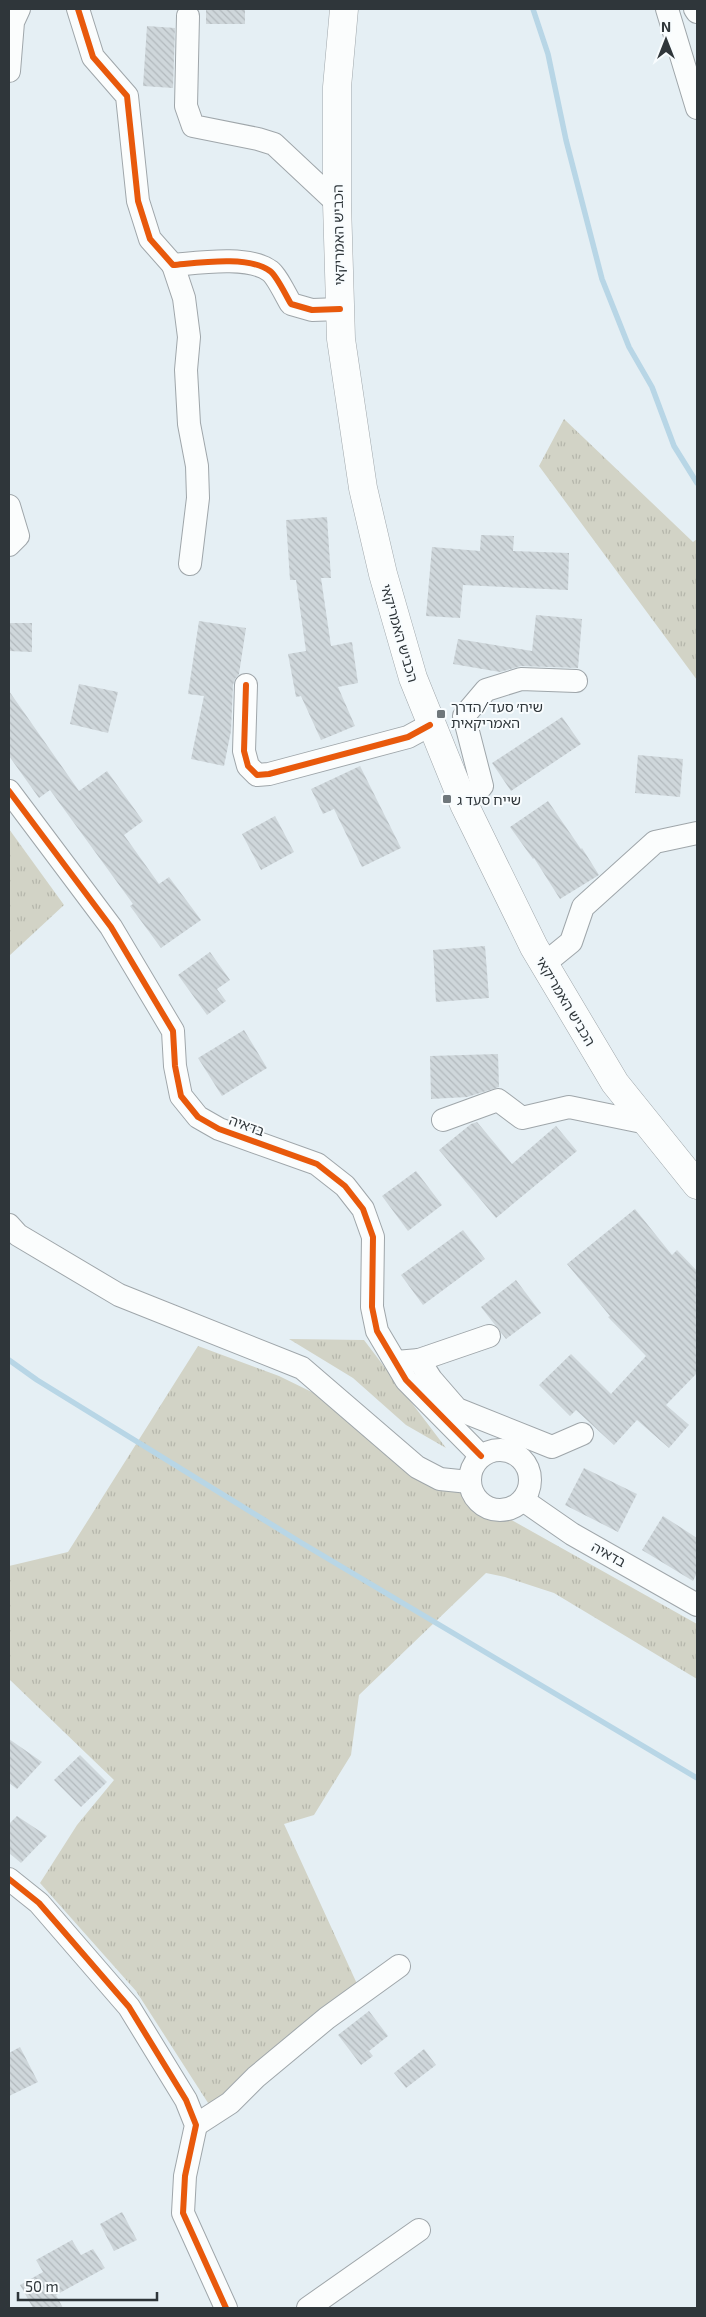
<svg xmlns="http://www.w3.org/2000/svg" width="706" height="2317" font-family="'Exo 2','Noto Sans Hebrew',sans-serif">
  <defs>
    <pattern id="grass-tufts" width="24" height="20" patternUnits="userSpaceOnUse" patternTransform="scale(1.25)"><rect width="24" height="20" fill="#d2d3c6"/><path d="M3 7l-1-3M5 7V3M7 7l1-3M15 17l-1-3M17 17v-4M19 17l1-3" fill="none" stroke="#b5b6ab"/></pattern>
    <pattern id="building-back-hatch" width="6" height="6" patternUnits="userSpaceOnUse" patternTransform="scale(1.25)"><rect width="6" height="6" fill="#cfd7db"/><path d="M-1 5l2 2M0 0l6 6M5-1l2 2" fill="none" stroke="#b2b9bd"/></pattern>
  </defs>
  <rect width="100%" height="100%" fill="#e5eff4"/>
  <!-- grass -->
  <g fill="url(#grass-tufts)">
    <path d="M564,419L693,542L697,539V680L539,466Z"/>
    <path d="M9,829L64,905L9,956Z"/>
    <path d="M289,1339L364,1340L446,1448L406,1425L353,1378Z"/>
    <path d="M198,1346L279,1376L322,1397L483,1504L697,1624V1679L554,1593L505,1577L486,1573L359,1695L351,1755L314,1815L284,1824L358,1986L210,2106L136,1991L40,1883L77,1825L114,1780L9,1679V1566L68,1552Z"/>
  </g>
  <g fill="none" stroke-linecap="round" stroke-linejoin="round">
    <!-- stream -->
    <g stroke="#b8d6e6" stroke-width="5.5">
      <path d="M533,9L548,54L566,140L602,279L629,347L652,387L674,446L697,483"/>
      <path d="M9,1360L37,1380L300,1542L697,1778"/>
    </g>
  </g>
  <!-- building -->
  <g fill="url(#building-back-hatch)">
    <rect x="206" y="9" width="39" height="15"/>
    <path d="M147,26L175,28L173,88L143,86Z"/>
    <path d="M327,517L331,578H321L331,646L352,642L358,683L338,687L355,726L321,740L301,696L296,697L288,654L306,651L296,580H290L286,520Z"/>
    <path d="M481,535L514,536L513,551L569,553L568,590L463,585L460,618L426,616L432,547L480,551Z"/>
    <path d="M536,615L582,619L578,668L521,666L500,672L453,664L458,639L532,651Z"/>
    <path d="M199,621L246,628L239,674L235,679L233,685L231,731L224,766L191,759L204,696L188,694Z"/>
    <path d="M9,623H32V652L9,651Z"/>
    <path d="M79,684L118,692L108,733L70,724Z"/>
    <path d="M9,691L79,791L107,771L143,821L124,835L159,884L169,877L201,920L161,948L130,906L133,904L50,790L39,798L9,756Z"/>
    <path d="M562,717L581,744L511,791L492,763Z"/>
    <path d="M638,755L683,759L680,797L635,793Z"/>
    <path d="M360,766L401,848L362,867L334,809L323,814L311,789Z"/>
    <path d="M548,801L581,849L582,848L599,875L560,899L534,858L533,859L510,827Z"/>
    <path d="M275,816L294,852L261,870L242,834Z"/>
    <path d="M485,946L489,998L436,1002L433,950Z"/>
    <path d="M210,952L230,980L217,989L226,1001L207,1015L178,975Z"/>
    <path d="M244,1030L267,1068L222,1096L198,1058Z"/>
    <path d="M498,1054L499,1087L467,1097L431,1099L430,1056Z"/>
    <path d="M477,1122L512,1164L556,1126L577,1151L496,1218L439,1150L471,1124Z"/>
    <path d="M416,1171L442,1205L408,1231L382,1196Z"/>
    <path d="M635,1209L672,1255L677,1250L697,1271V1373L666,1405L689,1425L669,1448L637,1420L614,1445L576,1410L570,1416L539,1385L571,1354L611,1394L646,1356L608,1317L610,1316L567,1264Z"/>
    <path d="M463,1230L485,1259L423,1305L401,1275Z"/>
    <path d="M516,1280L541,1313L506,1339L481,1307Z"/>
    <path d="M584,1468L637,1494L618,1532L565,1505Z"/>
    <path d="M663,1516L697,1538V1573L693,1581L642,1550Z"/>
    <path d="M9,1739L42,1762L17,1789L9,1783Z"/>
    <path d="M80,1755L107,1782L81,1807L54,1780Z"/>
    <path d="M17,1816L47,1836L21,1863L9,1853V1824Z"/>
    <path d="M369,2011L388,2036L369,2051L373,2056L361,2065L338,2035Z"/>
    <path d="M20,2047L38,2082L9,2096V2053Z"/>
    <path d="M424,2049L436,2065L406,2088L394,2073Z"/>
    <path d="M122,2212L137,2240L114,2251L100,2224Z"/>
    <path d="M72,2240L81,2255L93,2249L105,2268L56,2295L63,2308H33L20,2285L43,2272L36,2260Z"/>
  </g>
  <g fill="none" stroke-linecap="round" stroke-linejoin="round">
    <defs>
      <g id="minor">
        <path d="M78,9L93,57L127,96L138,201L150,239L173,265C197,263 249,255 270,271C277,276 286,296 291,304L312,310L340,309"/>
        <path d="M667,9L697,108"/>
        <path d="M695,9L697,12"/>
        <path d="M188,16L186,106L193,126L258,139L274,144L337,203"/>
        <path d="M9,71L13,22L19,9"/>
        <path d="M173,265L184,298L189,337L186,370L189,424L197,466L198,498L190,564"/>
        <path d="M9,506L18,536L9,545"/>
        <path d="M246,685L244,751L248,766L257,775L269,774L408,737L430,725"/>
        <path d="M9,791L111,927L173,1031L175,1066L181,1096L198,1117L219,1129L317,1164L345,1186L363,1209L373,1237L372,1307L377,1331L406,1380L481,1456"/>
        <path d="M464,804L482,786L464,716L486,690L521,679L576,681"/>
        <path d="M544,964L571,942L583,907L655,842L697,833"/>
        <path d="M443,1120L498,1100L522,1118L569,1107L647,1123"/>
        <path d="M9,1225L18,1235L119,1295L302,1368L417,1467L440,1479L469,1482"/>
        <path d="M419,1360L489,1336"/>
        <path d="M396,1362L419,1360L431,1379L457,1409L552,1447L582,1434"/>
        <circle cx="500" cy="1480" r="30"/>
        <path d="M523,1500L572,1534L697,1605"/>
        <path d="M9,1879L39,1903L129,2007L186,2100L196,2125L185,2176L183,2213L226,2308"/>
        <path d="M196,2125L230,2103L256,2077L327,2018L399,1966"/>
        <path d="M308,2308L419,2230"/>
      </g>
      <path id="major" d="M344,9L337,87V203L341,339L363,488L383,574L413,678L464,804L534,947L615,1083L697,1185"/>
    </defs>
    <!-- minor casing -->
    <use href="#minor" stroke="#9fa6aa" stroke-width="24"/>
    <!-- major casing -->
    <use href="#major" stroke="#9fa6aa" stroke-width="29"/>
    <!-- minor -->
    <use href="#minor" stroke="#fbfdfd" stroke-width="22"/>
    <!-- major -->
    <use href="#major" stroke="#fbfdfd" stroke-width="28"/>
    <defs>
      <g id="cycleway">
        <path d="M78,9L93,57L127,96L138,201L150,239L173,265C197,263 249,255 270,271C277,276 286,296 291,304L312,310L340,309"/>
        <path d="M246,685L244,751L248,766L257,775L269,774L408,737L430,725"/>
        <path d="M9,791L111,927L173,1031L175,1066L181,1096L198,1117L219,1129L317,1164L345,1186L363,1209L373,1237L372,1307L377,1331L406,1380L481,1456"/>
        <path d="M9,1879L39,1903L129,2007L186,2100L196,2125L185,2176L183,2213L226,2308"/>
      </g>
    </defs>
    <!-- cycleway casing -->
    <use href="#cycleway" stroke="#f8fcfe" stroke-width="9"/>
    <!-- cycleway -->
    <use href="#cycleway" stroke="#e8590c" stroke-width="6"/>
  </g>
  <!-- markers -->
  <g fill="#6f777b" stroke="#f8fcfe" stroke-width="2">
    <rect x="436" y="709" width="10" height="10" rx="2.5"/>
    <rect x="442" y="794" width="10" height="10" rx="2.5"/>
  </g>
  <g text-anchor="middle" dominant-baseline="central" stroke-width="4" stroke-linejoin="round" paint-order="stroke">
    <!-- street labels -->
    <g font-size="14" fill="#2f363a" stroke="#f8fcfe">
      <text transform="translate(338 235) rotate(-91)">הכביש האמריקאי</text>
      <text transform="translate(400 633) rotate(74)">הכביש האמריקאי</text>
      <text transform="translate(566 1001) rotate(59)">הכביש האמריקאי</text>
      <text transform="translate(247 1125) rotate(20)">בדאיה</text>
      <text transform="translate(609 1554) rotate(29)">בדאיה</text>
    </g>
    <!-- poi labels -->
    <g font-size="14" fill="#2f363a" stroke="#f8fcfe" text-anchor="start">
      <text x="451" y="706">שיח׳ סעד/הדרך<tspan x="451" dy="16">האמריקאית</tspan></text>
      <text x="457" y="799">שייח סעד ג</text>
    </g>
  </g>
  <!-- border -->
  <rect width="706" height="2317" fill="none" stroke="#2f363a" stroke-width="20"/>
  <!-- north arrow -->
  <g transform="translate(666 40)" stroke="#f8fcfe" stroke-width="4" paint-order="stroke">
  <path d="M0-4L9 19L0 12L-9 19Z" fill="#2f363a"/>
  <text y="-8" font-size="14" font-weight="bold" text-anchor="middle" fill="#2f363a">N</text>
  </g>
  <!-- scale -->
  <path d="M18 2292v8h139v-8" fill="none" stroke="#2f363a" stroke-width="2.5"/>
  <text x="25" y="2292" font-size="15" fill="#2f363a" stroke="#f8fcfe" stroke-width="4" paint-order="stroke">50 m</text>
</svg>
